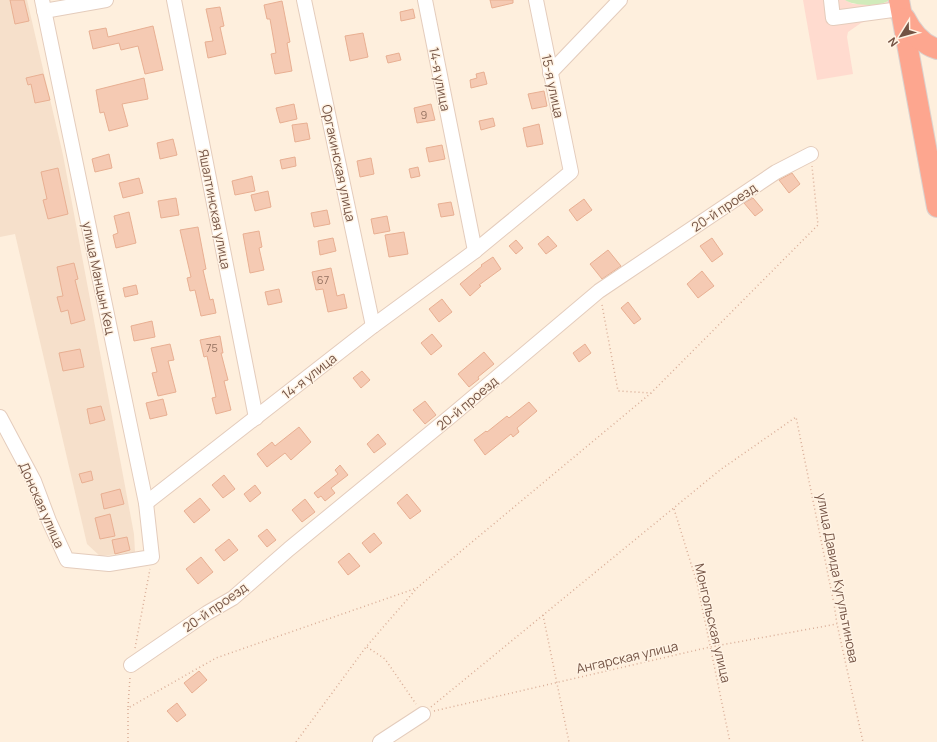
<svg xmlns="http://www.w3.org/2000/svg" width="937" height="742" font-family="Manrope,sans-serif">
  <rect width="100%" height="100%" fill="#feefdd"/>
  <!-- residential -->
  <path fill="#f6e0cb" d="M0,0H27L63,155L134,534L135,552L100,556L87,544L15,234L0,237Z"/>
  <!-- commercial -->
  <path fill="#ffdbcf" d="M803,0H845L853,4H883L889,0L897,24L889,18L884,16H879L861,23L848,32L847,37L853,74L817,80Z"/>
  <!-- green -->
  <path fill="#d1ebbb" d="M845,0H889C882,7 853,6 845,0Z"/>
  <!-- building -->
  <g fill="#f5cab3" stroke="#e8af92">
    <path d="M10,0H24L29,21L15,24Z"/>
    <path d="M490,0H513V3L492,8Z"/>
    <path d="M282,1L290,42L287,43L292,71L275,74L271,54L276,53L270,19H267L264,5Z"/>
    <path d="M220,7L224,26L220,27L226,54L208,58L205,42L213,41L206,9Z"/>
    <path d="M413,9L415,18L401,21L400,12Z"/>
    <path d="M153,26L163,70L145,74L138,46L121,50L119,43L93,49L89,31L106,28L108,37Z"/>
    <path d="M363,33L368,57L350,61L345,36Z"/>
    <path d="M399,53L401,60L388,63L386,56Z"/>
    <path d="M484,72L487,84L471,88L470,80L477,78L476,74Z"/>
    <path d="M43,74L50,100L35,103L31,84L28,85L26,78Z"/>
    <path d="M144,78L148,99L122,104L128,126L109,131L104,112L100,113L96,90Z"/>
    <path d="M544,91L547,106L532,109L528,94Z"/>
    <path d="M294,104L297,119L280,123L276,108Z"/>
    <path d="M431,104L435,120L417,123L414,108Z"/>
    <path d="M493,118L495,126L481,130L479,121Z"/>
    <path d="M307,123L310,139L295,142L292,125Z"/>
    <path d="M539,124L543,144L527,147L523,128Z"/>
    <path d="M173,139L177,155L160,159L157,143Z"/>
    <path d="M442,145L445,159L429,162L426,148Z"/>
    <path d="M109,154L112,168L95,172L92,159Z"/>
    <path d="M295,157L296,166L282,169L280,160Z"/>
    <path d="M371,158L374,174L360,177L357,161Z"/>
    <path d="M418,167L420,176L411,178L409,169Z"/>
    <path d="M58,168L68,214L48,219L43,200L47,199L41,172Z"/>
    <path d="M792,173L800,184L789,193L779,180Z"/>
    <path d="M252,176L255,191L235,195L232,181Z"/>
    <path d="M139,178L143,193L123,198L119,183Z"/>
    <path d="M268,191L271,207L255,211L251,195Z"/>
    <path d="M176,198L179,215L161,218L158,201Z"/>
    <path d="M753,198L763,210L755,216L744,203Z"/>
    <path d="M584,199L592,210L577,221L569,210Z"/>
    <path d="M451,202L454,215L441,217L438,204Z"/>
    <path d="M327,210L330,224L314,227L311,213Z"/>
    <path d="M129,212L136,243L116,248L113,235L118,233L114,216Z"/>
    <path d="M387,216L390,231L374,234L371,219Z"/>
    <path d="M198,227L206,269L203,270L210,300L213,299L216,313L201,316L195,290L190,291L187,278L191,277L180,230Z"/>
    <path d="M259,231L262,247L259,248L264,270L250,273L243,234Z"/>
    <path d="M404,232L408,254L389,257L385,235Z"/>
    <path d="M548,236L557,246L546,254L538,244Z"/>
    <path d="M333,238L336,251L320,255L318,241Z"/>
    <path d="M712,238L723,254L712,262L700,246Z"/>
    <path d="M516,240L523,248L516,254L509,246Z"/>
    <path d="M608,250L621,266L602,279L590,264Z"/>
    <path d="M493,257L501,269L479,285L481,286L470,296L460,284L482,266L481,265Z"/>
    <path d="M74,263L78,279L75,280L85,320L71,324L68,310L61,312L57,297L63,296L57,267Z"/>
    <path d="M331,268L337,296L344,294L347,308L328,312L323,289L316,290L312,272Z"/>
    <path d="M702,271L714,286L698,298L687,284Z"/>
    <path d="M136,285L138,294L125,297L123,288Z"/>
    <path d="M279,289L282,302L268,305L265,292Z"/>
    <path d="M442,299L452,312L439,322L429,309Z"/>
    <path d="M628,302L641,319L634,324L621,308Z"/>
    <path d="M152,321L155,337L134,341L131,326Z"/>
    <path d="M432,334L442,346L431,355L421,343Z"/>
    <path d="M220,336L223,353H221L228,380L224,381L231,410L216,414L212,398L216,397L207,356L204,357L200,340Z"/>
    <path d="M170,344L174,360L168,361L176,392L158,396L152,373L157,372L151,348Z"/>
    <path d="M585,344L591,353L579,362L573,353Z"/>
    <path d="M80,349L84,367L63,371L59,353Z"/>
    <path d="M484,352L494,364L478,377L479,379L469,387L458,374Z"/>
    <path d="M362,371L370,380L361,388L353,378Z"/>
    <path d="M163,399L167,415L150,419L146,403Z"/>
    <path d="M425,401L436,415L425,424L413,410Z"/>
    <path d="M529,402L537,411L517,428L519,432L513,437L511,434L485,455L474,440L486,431L487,432L507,416L509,418Z"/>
    <path d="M101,406L105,420L90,424L87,409Z"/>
    <path d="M299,427L311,442L291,460L285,453L267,467L257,454L272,442L275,446Z"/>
    <path d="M378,434L386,444L374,453L367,444Z"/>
    <path d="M340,465L348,475L331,488L335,493L325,501L321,496L318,498L314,493L338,474L335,470Z"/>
    <path d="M91,471L93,480L82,483L79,474Z"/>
    <path d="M224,475L235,489L223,498L212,485Z"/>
    <path d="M255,485L261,493L250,502L244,494Z"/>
    <path d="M120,489L124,504L104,509L101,494Z"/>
    <path d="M407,494L421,511L410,519L397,503Z"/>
    <path d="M200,498L210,510L194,523L184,511Z"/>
    <path d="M305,499L315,512L302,522L292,510Z"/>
    <path d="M110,514L115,536L100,539L95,518Z"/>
    <path d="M267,529L276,540L267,547L258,536Z"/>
    <path d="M374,533L382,543L370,553L362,543Z"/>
    <path d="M127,537L130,550L115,554L112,540Z"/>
    <path d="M229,539L238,550L224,561L215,550Z"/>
    <path d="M349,553L360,566L348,575L338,562Z"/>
    <path d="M201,557L213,572L198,584L186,569Z"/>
    <path d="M199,671L207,680L192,693L184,683Z"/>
    <path d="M177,703L186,715L177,722L167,711Z"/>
  </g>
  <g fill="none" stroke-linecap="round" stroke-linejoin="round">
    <defs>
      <g id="minor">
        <path d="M174,0L256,418"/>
        <path d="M304,0L373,326"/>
        <path d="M425,0L475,251"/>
        <path d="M831,0L833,18L900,9"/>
        <path d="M44,11L106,0"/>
        <path d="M550,73L620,0"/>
        <path d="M0,417L34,481L49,521L67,560L109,564L152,557L146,503L42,0"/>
        <path d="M146,503L373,326L475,251L571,172L536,0"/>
        <path d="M131,665L207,613L233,598L289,549L451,416L599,291L776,172L811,154"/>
        <path d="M380,742L423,714"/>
      </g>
      <g id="highway">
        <path d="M899,0L937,207"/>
        <path d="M905,18C912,32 921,44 937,49"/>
      </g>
    </defs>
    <!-- minor casing -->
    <use href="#minor" stroke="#e4ccbc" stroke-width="16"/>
    <!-- highway casing -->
    <use href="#highway" stroke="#dbd2ce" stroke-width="22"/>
    <!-- path -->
    <g stroke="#d9ad97" stroke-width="1.5" stroke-dasharray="1 3" stroke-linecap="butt">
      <path d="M602,305L618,391L651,393L818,225L812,166"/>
      <path d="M674,509L697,583L730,742"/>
      <path d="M543,615L569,742"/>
      <path d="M367,647L385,659L416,704"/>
      <path d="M135,648L150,569"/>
      <path d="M128,707L130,677"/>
      <path d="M431,707L720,470L796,417L834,604L837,624L863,742"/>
      <path d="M434,711L710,647L837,624"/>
      <path d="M128,742V708L216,658L417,588"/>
      <path d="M296,742L366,647L418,587L651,393"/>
    </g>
    <!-- minor -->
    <use href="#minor" stroke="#fff" stroke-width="14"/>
    <!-- highway -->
    <use href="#highway" stroke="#fda68f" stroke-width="20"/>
  </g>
  <g text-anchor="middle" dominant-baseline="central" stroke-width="3" stroke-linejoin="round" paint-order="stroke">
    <!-- number labels -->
    <g font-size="11" fill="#947160">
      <text x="424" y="114">9</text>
      <text x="323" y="279">67</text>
      <text x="212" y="347">75</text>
    </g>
    <!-- street labels -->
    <g font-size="13" fill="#745344" stroke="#fff3e4">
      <text transform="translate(440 79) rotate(79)">14-я улица</text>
      <text transform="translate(553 86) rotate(78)">15-я улица</text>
      <text transform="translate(339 163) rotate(78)">Оргакинская улица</text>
      <text transform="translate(724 207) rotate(-34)">20-й проезд</text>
      <text transform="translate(215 209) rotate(79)">Яшалтинская улица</text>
      <text transform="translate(99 278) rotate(78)">улица Манцын Кец</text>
      <text transform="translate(309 376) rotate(-38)">14-я улица</text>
      <text transform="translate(467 403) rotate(-40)">20-й проезд</text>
      <text transform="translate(42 505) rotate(66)">Донская улица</text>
      <text transform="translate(838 578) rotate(79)">улица Давида Кугультинова</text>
      <text transform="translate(215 607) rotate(-35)">20-й проезд</text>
      <text transform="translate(713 623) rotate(77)">Монгольская улица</text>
      <text transform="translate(627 657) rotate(-13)">Ангарская улица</text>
    </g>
  </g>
  <!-- north arrow -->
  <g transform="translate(901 36) rotate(233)" stroke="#fff3e4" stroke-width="3" paint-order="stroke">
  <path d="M0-3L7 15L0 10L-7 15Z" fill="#745344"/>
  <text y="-6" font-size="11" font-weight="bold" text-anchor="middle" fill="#745344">N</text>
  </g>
</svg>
